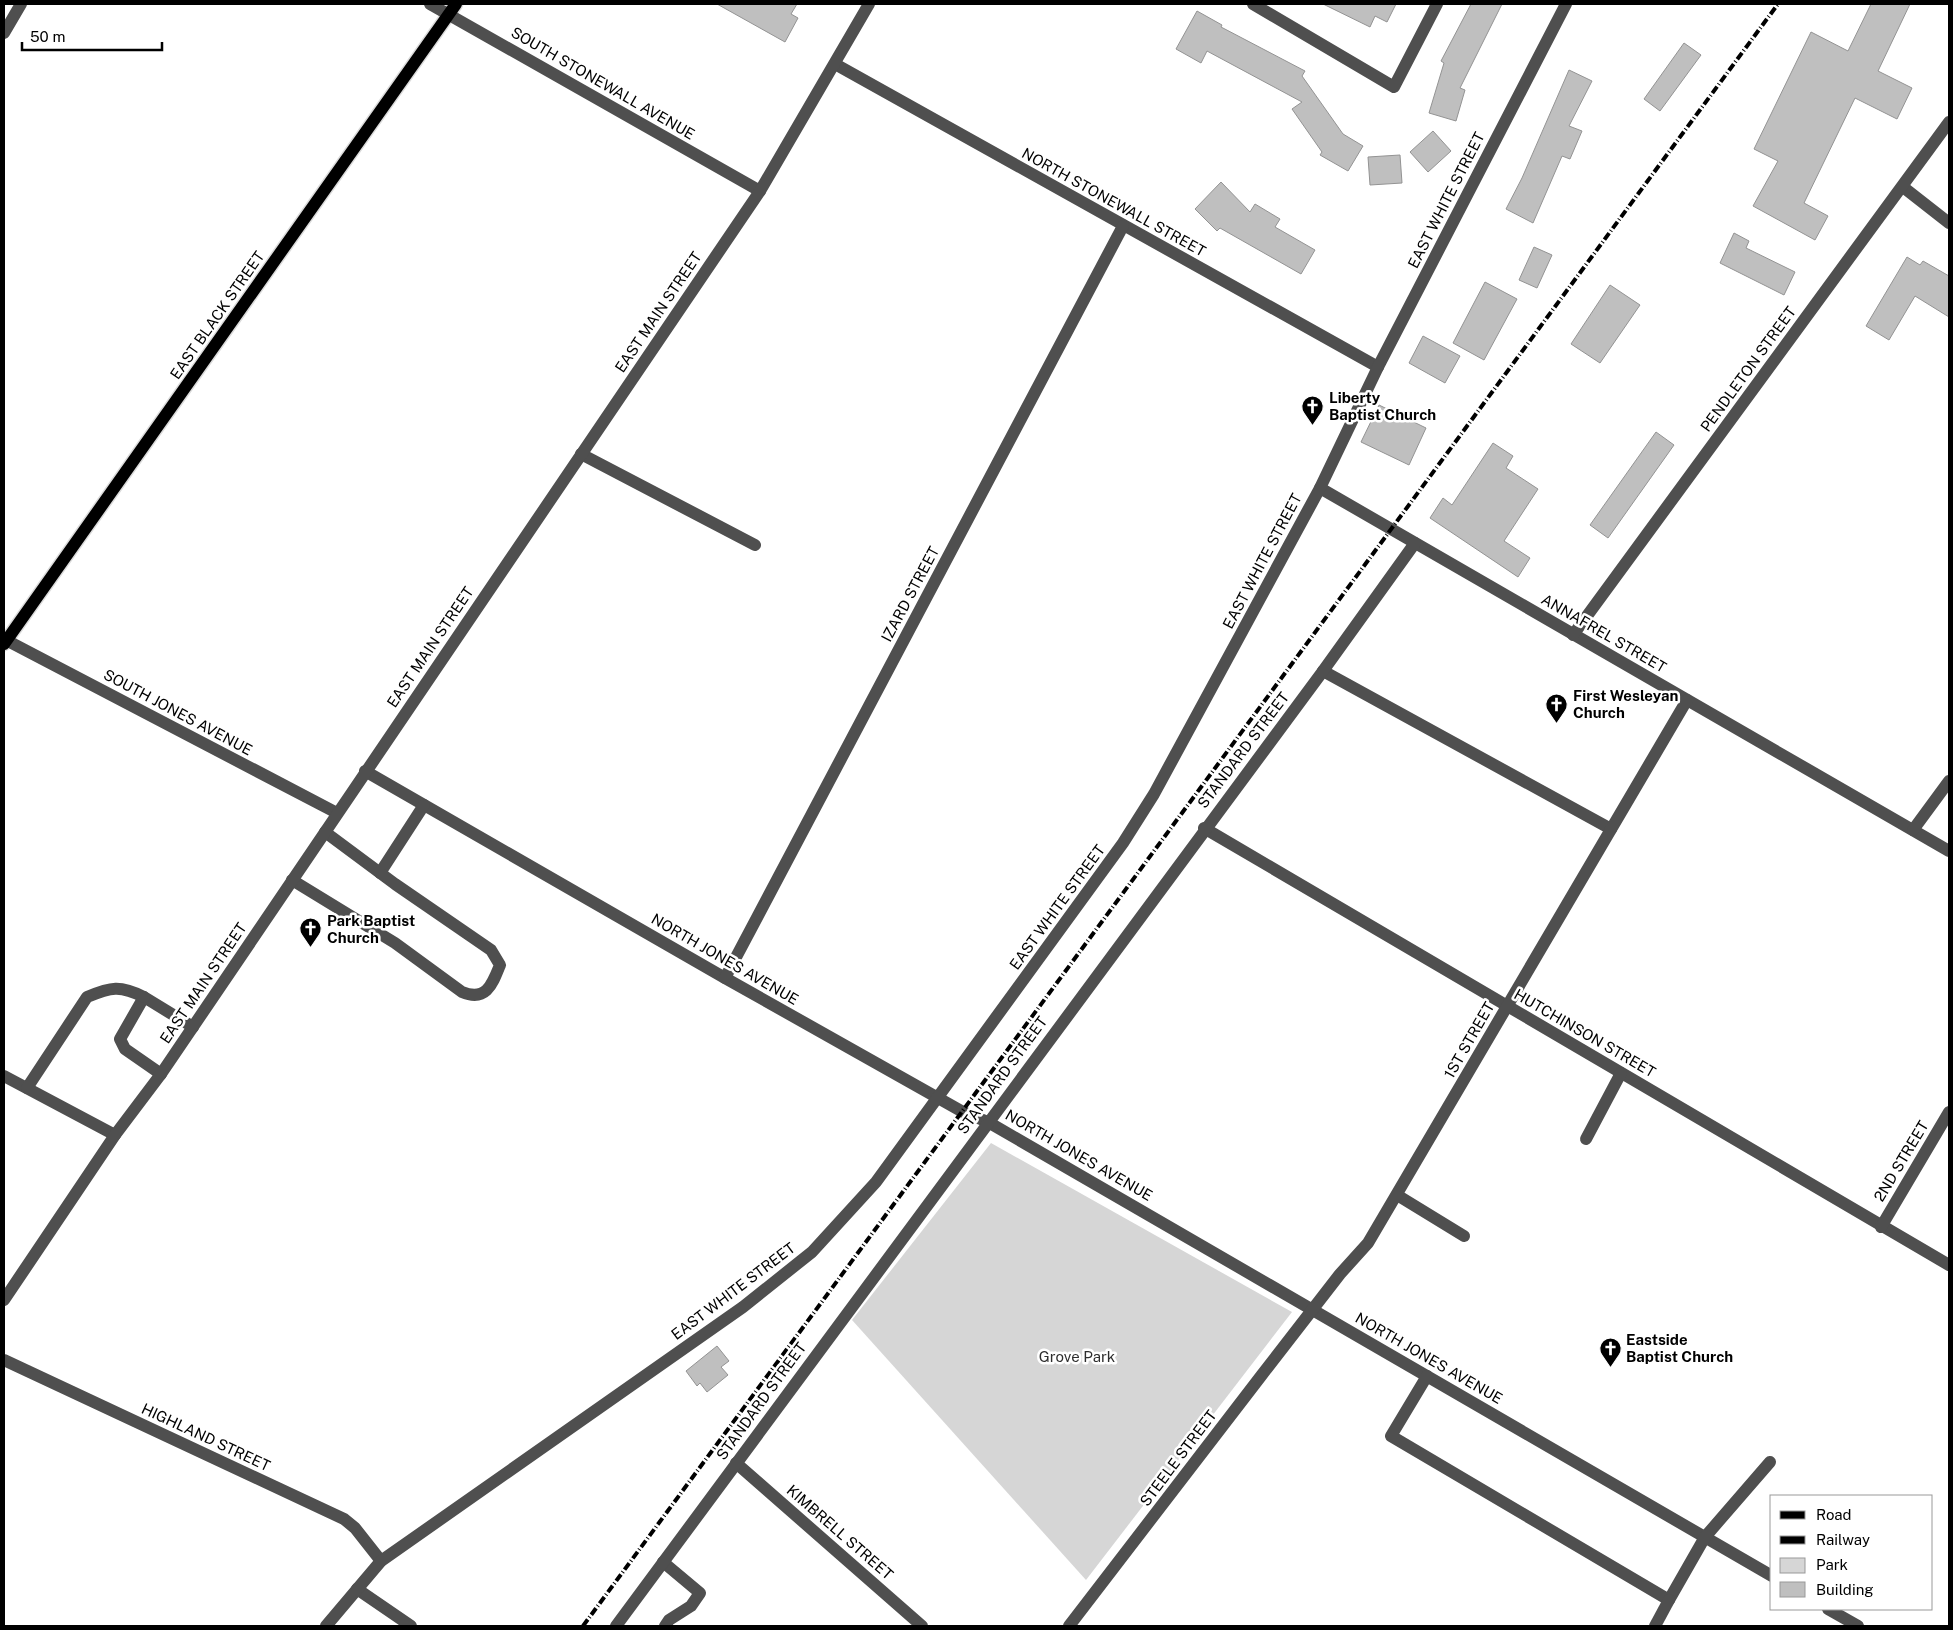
<svg xmlns="http://www.w3.org/2000/svg" width="1953" height="1630" font-family="'Public Sans',sans-serif">
  <rect width="100%" height="100%" fill="#fff"/>
  <!-- green -->
  <path fill="#d6d6d6" d="M991,1143L1292,1312L1086,1580L852,1320Z"/>
  <!-- building -->
  <g fill="#bfbfbf" stroke="#939393">
    <path d="M717,4H797L791,14L798,18L785,42Z"/>
    <path d="M1323,4H1396L1387,22L1375,16L1370,27Z"/>
    <path d="M1471,4H1502L1460,88L1465,90L1456,121L1429,113L1444,63L1441,61Z"/>
    <path d="M1871,4H1910L1878,71L1912,88L1897,119L1855,98L1804,203L1828,216L1815,240L1753,206L1778,161L1754,149L1811,32L1848,51Z"/>
    <path d="M1197,11L1222,25L1221,27L1305,71L1302,76L1343,134L1363,146L1348,171L1320,155L1322,152L1292,109L1302,102L1207,51L1201,63L1176,49Z"/>
    <path d="M1684,43L1701,55L1660,111L1644,99Z"/>
    <path d="M1569,70L1592,81L1569,126L1582,131L1570,159L1562,156L1533,223L1506,209L1522,178Z"/>
    <path d="M1433,131L1451,151L1428,172L1410,152Z"/>
    <path d="M1400,155L1402,183L1370,185L1368,157Z"/>
    <path d="M1221,182L1250,212L1255,204L1280,219L1275,227L1315,250L1301,274L1220,228L1217,231L1195,209Z"/>
    <path d="M1734,233L1749,241L1746,248L1795,272L1784,295L1720,263Z"/>
    <path d="M1534,247L1552,255L1537,288L1519,280Z"/>
    <path d="M1907,257L1920,265L1923,261L1949,276V317L1915,296L1889,340L1866,326Z"/>
    <path d="M1485,282L1517,299L1484,360L1453,343Z"/>
    <path d="M1610,285L1640,305L1600,363L1571,344Z"/>
    <path d="M1423,336L1460,356L1445,383L1409,363Z"/>
    <path d="M1379,405L1426,428L1409,465L1361,442Z"/>
    <path d="M1656,432L1674,445L1608,538L1590,525Z"/>
    <path d="M1493,443L1513,456L1506,468L1538,489L1504,541L1530,558L1518,577L1430,518L1443,498L1452,505Z"/>
    <path d="M717,1346L729,1361L721,1367L728,1375L707,1392L700,1383L697,1386L686,1371Z"/>
  </g>
  <g fill="none" stroke-linecap="round" stroke-linejoin="round">
    <defs>
      <path id="major" d="M4,644L456,4"/>
    </defs>
    <!-- major casing -->
    <use href="#major" stroke="#dbdbdb" stroke-width="15"/>
    <!-- minor -->
    <g stroke="#4f4f4f" stroke-width="12">
      <path d="M430,4L760,191"/>
      <path d="M1253,4L1394,87L1437,4"/>
      <path d="M4,33L21,4"/>
      <path d="M835,64L1378,367"/>
      <path d="M1903,187L1949,223"/>
      <path d="M581,454L755,545"/>
      <path d="M1320,488L1949,851"/>
      <path d="M1573,635L1949,122"/>
      <path d="M4,639L337,813"/>
      <path d="M1323,671L1611,829"/>
      <path d="M365,771L725,978L963,1112L988,1122L1772,1576"/>
      <path d="M1204,828L1949,1265"/>
      <path d="M1913,830L1949,781"/>
      <path d="M380,873L424,805"/>
      <path d="M292,880L395,943L462,992C486,1002 492,985 500,965L491,950L395,884L325,832"/>
      <path d="M725,978L1123,226"/>
      <path d="M161,1074L125,1049L120,1039L144,997L193,1027"/>
      <path d="M4,1076L115,1135"/>
      <path d="M27,1088L87,997C111,987 120,985 144,997"/>
      <path d="M1586,1139L1621,1073"/>
      <path d="M1397,1195L1464,1236"/>
      <path d="M1881,1227L1949,1112"/>
      <path d="M4,1300L115,1135L161,1074L760,191L869,4"/>
      <path d="M4,1360L344,1519L355,1528L381,1561"/>
      <path d="M1427,1376L1391,1436L1669,1600L1705,1537L1770,1462"/>
      <path d="M736,1463L922,1626"/>
      <path d="M663,1562L700,1593L691,1606L669,1620L665,1626"/>
      <path d="M357,1589L411,1626"/>
      <path d="M1828,1609L1858,1626"/>
      <path d="M326,1626L381,1561L743,1307L812,1252L876,1182L1123,843L1154,794L1320,488L1378,367L1566,4"/>
      <path d="M616,1626L1323,671L1415,543"/>
      <path d="M1069,1626L1261,1376L1340,1274L1368,1243L1687,700"/>
      <path d="M1655,1626L1669,1600"/>
    </g>
    <!-- major -->
    <use href="#major" stroke="#000" stroke-width="12"/>
    <!-- rail -->
    <path stroke="#000" stroke-width="4" stroke-dasharray="8 2.5 1 2.5" stroke-linecap="butt" d="M583,1626L1778,4"/>
  </g>
  <!-- icons -->
  <defs>
    <symbol id="church-pin" viewBox="-11 -11 22 30"><path d="M0 17L-7.5 6A9.5 9.5 0 1 1 7.5 6Z" fill="#000" stroke="#fff"/><path d="M-1.2-6h2.4v3.5h3.3v2.4h-3.3V6h-2.4V-.1h-3.3v-2.4h3.3Z" fill="#fff"/></symbol>
  </defs>
  <g fill-rule="evenodd">
    <use href="#church-pin" x="1300" y="394" width="25" height="34"/>
    <use href="#church-pin" x="1544" y="692" width="25" height="34"/>
    <use href="#church-pin" x="298" y="916" width="25" height="34"/>
    <use href="#church-pin" x="1598" y="1336" width="25" height="34"/>
  </g>
  <g text-anchor="middle" dominant-baseline="central" stroke-width="5" stroke-linejoin="round" paint-order="stroke">
    <!-- street labels -->
    <g font-size="15" fill="#000" stroke="#fff">
      <text transform="translate(603 83) rotate(30)">SOUTH STONEWALL AVENUE</text>
      <text transform="translate(1446 200) rotate(-63)">EAST WHITE STREET</text>
      <text transform="translate(1114 202) rotate(29)">NORTH STONEWALL STREET</text>
      <text transform="translate(658 312) rotate(-56)">EAST MAIN STREET</text>
      <text transform="translate(217 315) rotate(-55)">EAST BLACK STREET</text>
      <text transform="translate(1748 369) rotate(-54)">PENDLETON STREET</text>
      <text transform="translate(1262 561) rotate(-62)">EAST WHITE STREET</text>
      <text transform="translate(910 594) rotate(-62)">IZARD STREET</text>
      <text transform="translate(1604 633) rotate(30)">ANNAFREL STREET</text>
      <text transform="translate(430 647) rotate(-56)">EAST MAIN STREET</text>
      <text transform="translate(178 712) rotate(28)">SOUTH JONES AVENUE</text>
      <text transform="translate(1243 750) rotate(-53)">STANDARD STREET</text>
      <text transform="translate(1057 907) rotate(-54)">EAST WHITE STREET</text>
      <text transform="translate(725 959) rotate(30)">NORTH JONES AVENUE</text>
      <text transform="translate(203 983) rotate(-56)">EAST MAIN STREET</text>
      <text transform="translate(1585 1033) rotate(30)">HUTCHINSON STREET</text>
      <text transform="translate(1469 1040) rotate(-60)">1ST STREET</text>
      <text transform="translate(1002 1075) rotate(-54)">STANDARD STREET</text>
      <text transform="translate(1079 1155) rotate(30)">NORTH JONES AVENUE</text>
      <text transform="translate(1901 1161) rotate(-59)">2ND STREET</text>
      <text transform="translate(733 1291) rotate(-37)">EAST WHITE STREET</text>
      <text transform="translate(1429 1358) rotate(30)">NORTH JONES AVENUE</text>
      <text transform="translate(761 1401) rotate(-54)">STANDARD STREET</text>
      <text transform="translate(206 1437) rotate(25)">HIGHLAND STREET</text>
      <text transform="translate(1178 1458) rotate(-53)">STEELE STREET</text>
      <text transform="translate(840 1532) rotate(41)">KIMBRELL STREET</text>
    </g>
    <!-- poi labels -->
    <g font-size="15" font-weight="bold" fill="#000" stroke="#fff" text-anchor="start">
      <text x="1329" y="397">Liberty<tspan x="1329" dy="17">Baptist Church</tspan></text>
      <text x="1573" y="695">First Wesleyan<tspan x="1573" dy="17">Church</tspan></text>
      <text x="327" y="920">Park Baptist<tspan x="327" dy="17">Church</tspan></text>
      <text x="1626" y="1339">Eastside<tspan x="1626" dy="17">Baptist Church</tspan></text>
    </g>
    <!-- park labels -->
    <g font-size="15" fill="#2d2d2d" stroke="#fff">
      <text x="1077" y="1356">Grove Park</text>
    </g>
  </g>
  <!-- border -->
  <rect width="1953" height="1630" fill="none" stroke="#000000" stroke-width="10"/>
  <!-- legend -->
  <rect x="1770" y="1495" width="162" height="115" fill="#ffffff" stroke="#999999"/>
  <rect x="1780" y="1511" width="25" height="8" fill="#000000" stroke="#999999"/>
  <text x="1816" y="1520" font-size="15" fill="#000000">Road</text>
  <rect x="1780" y="1536" width="25" height="8" fill="#000000" stroke="#999999"/>
  <text x="1816" y="1545" font-size="15" fill="#000000">Railway</text>
  <rect x="1780" y="1558" width="25" height="15" fill="#d6d6d6" stroke="#999999"/>
  <text x="1816" y="1570" font-size="15" fill="#000000">Park</text>
  <rect x="1780" y="1582" width="25" height="15" fill="#bfbfbf" stroke="#999999"/>
  <text x="1816" y="1595" font-size="15" fill="#000000">Building</text>
  <!-- scale -->
  <path d="M22 42v8h140v-8" fill="none" stroke="#000000" stroke-width="2.5"/>
  <text x="30" y="42" font-size="15" fill="#000000" stroke="#ffffff" stroke-width="4" paint-order="stroke">50 m</text>
</svg>
